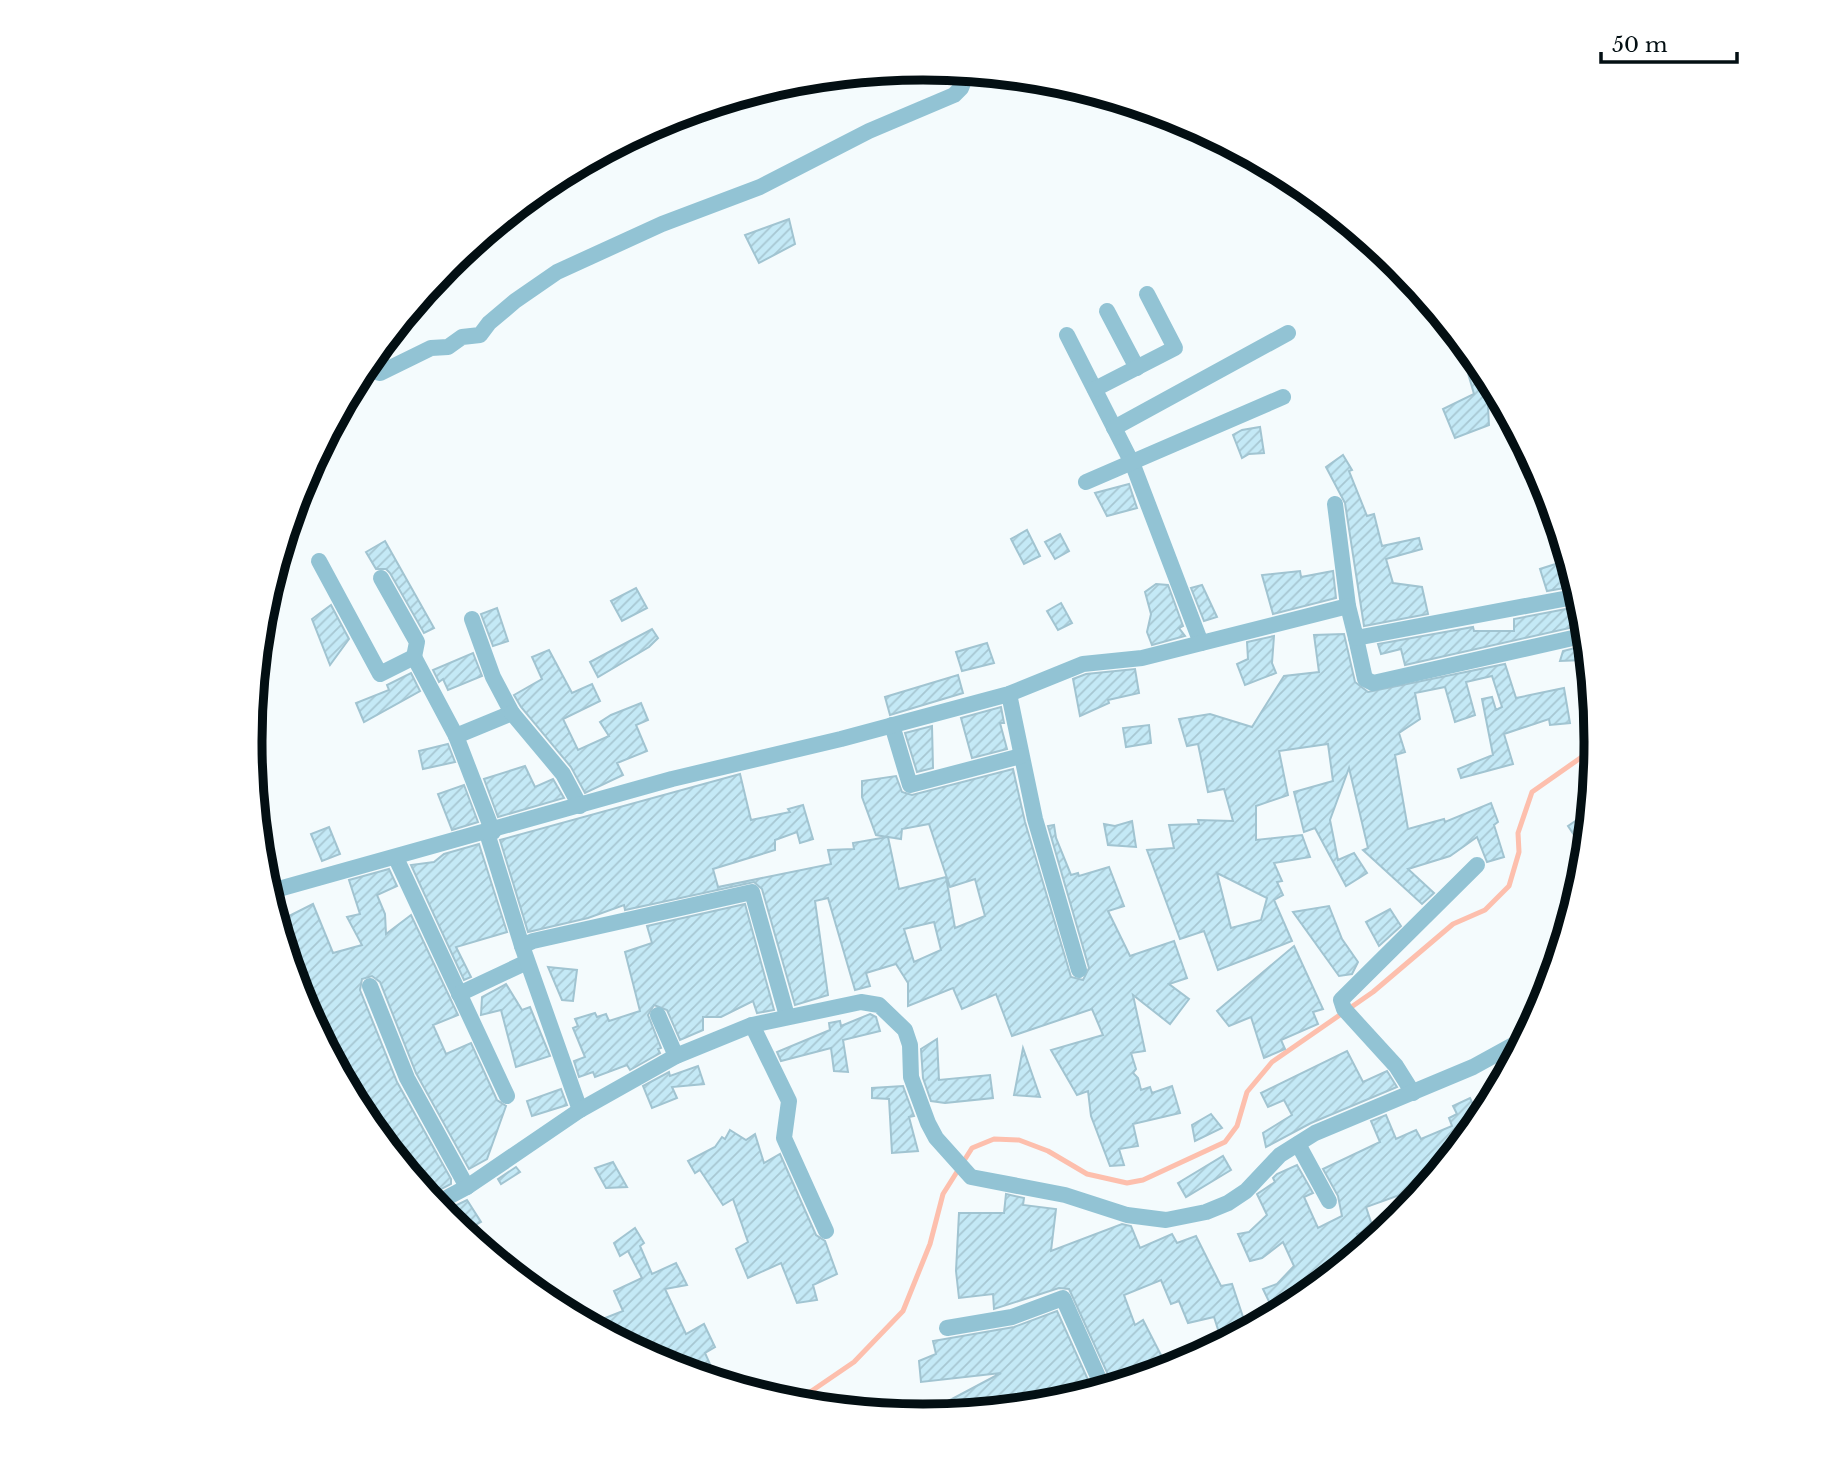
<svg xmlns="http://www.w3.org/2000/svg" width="1846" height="1484" font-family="'Libre Baskerville',serif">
  <defs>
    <pattern id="building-hatch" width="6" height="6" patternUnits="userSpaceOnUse" patternTransform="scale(1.75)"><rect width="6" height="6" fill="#c4e9f6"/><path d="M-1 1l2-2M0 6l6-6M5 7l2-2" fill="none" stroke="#a7c7d2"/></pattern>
  </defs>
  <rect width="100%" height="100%" fill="#f4fbfd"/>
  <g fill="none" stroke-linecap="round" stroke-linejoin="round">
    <!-- stream -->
    <path stroke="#fdbfad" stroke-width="5" d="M794,1403L854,1362L903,1311L930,1244L943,1194L972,1148L994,1139L1019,1140L1048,1151L1087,1174L1127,1183L1143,1180L1225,1142L1237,1126L1247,1092L1272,1062L1373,992L1453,924L1485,910L1509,886L1519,852L1518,833L1532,792L1596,747"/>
  </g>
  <!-- building -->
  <g fill="url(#building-hatch)" stroke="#a1c4d1" stroke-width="2" fill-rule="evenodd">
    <path d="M789,219L795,244L759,263L745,235Z"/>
    <path d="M1457,335L1483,368L1493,385L1487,387L1489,425L1455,438L1443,409L1474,394Z"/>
    <path d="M1260,427L1264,453L1249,454L1242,458L1233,435L1242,430Z"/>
    <path d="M1343,455L1352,470L1349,471L1367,516L1374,514L1382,546L1419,538L1422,549L1386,559L1393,583L1422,587L1428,614L1364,626L1345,503L1326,467Z"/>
    <path d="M1129,484L1137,508L1107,516L1095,493Z"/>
    <path d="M1027,530L1040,556L1024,564L1011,539Z"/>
    <path d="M1060,534L1069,551L1055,559L1045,542Z"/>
    <path d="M385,541L434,628L424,633L390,573L386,569H376L366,552Z"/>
    <path d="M1568,560L1576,586L1547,591L1540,569Z"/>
    <path d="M1300,571L1301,577L1333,571L1336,598L1273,614L1262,575Z"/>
    <path d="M1156,584L1168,585L1183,626L1179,628L1185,636L1152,645L1147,632L1151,614L1145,592Z"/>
    <path d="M1202,585L1217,617L1204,621L1191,588Z"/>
    <path d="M636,588L647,608L622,621L611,601Z"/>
    <path d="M1061,603L1072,623L1058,630L1047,611Z"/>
    <path d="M331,605L349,639L330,665L312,619Z"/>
    <path d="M1582,606L1583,625L1405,665L1401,649L1381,654L1378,644L1473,627L1474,631H1514V619Z"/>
    <path d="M497,608L508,641L493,646L481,614Z"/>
    <path d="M652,629L658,638L649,647L598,677L590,662Z"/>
    <path d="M1344,634L1355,682L1368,692L1505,664L1516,698L1564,688L1570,723L1550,725L1549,719L1504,734L1513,764L1461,778L1458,769L1493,755L1482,699L1492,697L1496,710L1502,707L1492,676L1466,682L1475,715L1455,722L1445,687L1415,693L1420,719L1399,733L1405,752L1395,755L1408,829L1444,819L1445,822L1491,803L1498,822L1494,825L1504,857L1487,862L1477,837L1450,856L1408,869L1434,893L1422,904L1363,850L1368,848L1349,768L1330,820L1338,860L1354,853L1367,873L1346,886L1315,828L1304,832L1294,792L1333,781L1328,744L1279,751L1288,795L1256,806V840L1302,835L1310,857L1274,863L1282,881L1277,882L1283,895L1274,900L1292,941L1218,970L1204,931L1180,939L1147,850L1174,848L1169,825L1199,824L1198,820L1233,821L1224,789L1208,792L1198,744L1187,746L1179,719L1210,714L1252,727L1284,676L1319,672L1314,635ZM1217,873L1267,898L1261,920L1231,928Z"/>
    <path d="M1274,636L1272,663L1276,673L1245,685L1237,664L1248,659L1247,642Z"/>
    <path d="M987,643L994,663L962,671L956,652Z"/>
    <path d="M1583,646L1584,660L1560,661L1563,651Z"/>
    <path d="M549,650L572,693L592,684L600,701L563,719L578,750L609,736L600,722L611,715L641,703L648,720L636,725L647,751L617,763L623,775L585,793L571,767L521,707L514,695L542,679L532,657Z"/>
    <path d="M473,653L482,676L448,690L443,679L439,682L433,670Z"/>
    <path d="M1135,669L1139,693L1108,700L1109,703L1080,716L1073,679L1086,674Z"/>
    <path d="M411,673L420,691L364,722L356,703L389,690L387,685Z"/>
    <path d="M958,675L963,693L890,715L885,697Z"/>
    <path d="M1001,707L1004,723H1000L1007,749L972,758L961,718Z"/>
    <path d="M1149,725L1151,743L1126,747L1123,728Z"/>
    <path d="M932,726L933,768L917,772L905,733Z"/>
    <path d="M448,744L455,762L423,769L419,751Z"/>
    <path d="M525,766L535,787L553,779L564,798L498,817L484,779Z"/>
    <path d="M1013,769L1025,822L1071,977L1083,980L1089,968L1048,826L1054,825L1056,838L1071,875L1078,873L1079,876L1109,867L1124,906L1108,911L1130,956L1174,941L1187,978L1169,984L1189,999L1170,1024L1133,995L1145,1051L1131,1053L1136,1069L1133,1073L1138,1078L1141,1090L1150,1087L1152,1093L1172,1086L1180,1113L1133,1124L1138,1146L1119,1149L1124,1165L1110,1166L1091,1116L1088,1091L1077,1095L1051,1050L1103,1035L1092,1009L1012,1036L996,994L962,1009L953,988L908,1006V983L896,964L866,973L870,986L855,990L828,898L815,901L828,995L795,1005L762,889L754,882L625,910L624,905L588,918L528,932L500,840L740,774L751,820L790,812L788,809L803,805L813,839L800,843L797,832L775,840V850L713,869L718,887L831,864L828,850L854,849L853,843L887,837L876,835L862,797V781L896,776L902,792L912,795ZM929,824L950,887L975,879L985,916L955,928L946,877L899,889L888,837L901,839L902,829ZM934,922L941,950L914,962L904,929Z"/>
    <path d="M464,785L478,822L452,830L438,794Z"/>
    <path d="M1590,811L1587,837L1586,853L1568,826Z"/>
    <path d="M1132,821L1136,847L1108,845L1104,824L1115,826Z"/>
    <path d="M329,827L340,854L322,861L311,834Z"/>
    <path d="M479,844L507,932L456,947L471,977L464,980L411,865L434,862L444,854Z"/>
    <path d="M389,869L397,886L377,895L385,914L386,934L411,915L458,1015L433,1025L446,1054L471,1043L497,1100L506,1106L487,1159L469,1169L416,1073L380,982L372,976L362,979L360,990L397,1082L451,1179V1184L428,1196L363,1116L300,999L277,922L313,904L333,953L362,945L347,917L360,914L349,880Z"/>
    <path d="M745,904L774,1010L757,1013L753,1001L721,1017H703V1030L680,1040L667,1010L654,1005L648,1015L661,1048L658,1049L660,1053L630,1070L627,1065L595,1077L593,1072L579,1077L574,1061L585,1057L573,1028L578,1026L575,1019L595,1013L597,1017L606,1014L609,1021L640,1011L625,952L652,943L647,926Z"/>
    <path d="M1329,906L1342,939L1358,962L1352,974L1339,976L1293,912Z"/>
    <path d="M1390,909L1401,926L1379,946L1366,922Z"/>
    <path d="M1294,946L1323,1009L1313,1012L1318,1024L1281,1040L1285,1049L1264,1058L1251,1017L1229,1026L1217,1011Z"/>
    <path d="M548,967L577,970L573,1001L562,1000Z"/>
    <path d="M506,984L522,1010L530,1007L550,1056L516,1067L501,1010L481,1015L482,997Z"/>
    <path d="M870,1014L876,1017L880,1031L843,1040L848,1072L834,1071L831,1048L781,1061L777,1052L830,1030L829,1023L840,1021L841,1026Z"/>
    <path d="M937,1039L939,1080L990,1075L993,1098L945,1103L931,1101L923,1078L921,1049Z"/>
    <path d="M1023,1048L1040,1097L1014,1095Z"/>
    <path d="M1347,1051L1363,1082L1387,1071L1397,1087L1311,1123L1266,1147L1263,1133L1292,1115L1284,1100L1268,1107L1261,1093Z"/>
    <path d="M698,1066L704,1084L672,1087L677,1098L652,1108L643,1086L669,1072L670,1076Z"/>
    <path d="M903,1086L914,1116L909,1117L918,1151L892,1153L889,1099L872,1098V1088Z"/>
    <path d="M561,1089L567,1105L532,1116L527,1101Z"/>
    <path d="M1470,1098L1480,1120L1413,1202L1408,1192L1366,1207L1373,1228L1357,1234L1364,1248L1297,1302L1275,1314L1263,1289L1277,1284L1294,1266L1283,1242L1262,1258L1250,1261L1238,1234L1249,1232L1267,1215L1257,1194L1275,1182L1273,1178L1277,1174L1297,1165L1313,1193L1304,1197L1318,1228L1342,1216L1338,1196L1323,1169L1380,1142L1371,1121L1386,1115L1396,1139L1416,1130L1421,1139L1452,1126L1449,1118L1457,1114L1453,1106Z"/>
    <path d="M1211,1114L1222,1128L1195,1141L1192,1125Z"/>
    <path d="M730,1130L746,1140L755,1134L764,1163L780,1154L816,1235L825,1241L837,1274L813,1285L817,1300L797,1303L781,1263L748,1278L736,1249L748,1242L733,1199L723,1205L700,1170L695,1173L688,1161L715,1147L722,1137L725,1139Z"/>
    <path d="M1223,1156L1231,1170L1186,1197L1178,1183Z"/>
    <path d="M613,1162L627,1187L606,1188L595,1168Z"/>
    <path d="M516,1167L520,1172L501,1184L498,1179Z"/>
    <path d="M1006,1194L1024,1198L1023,1205L1056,1209L1051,1251L1122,1224L1131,1226L1140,1248L1172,1234L1177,1243L1196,1236L1221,1286L1232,1284L1247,1329L1222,1342L1214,1317L1188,1323L1179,1301L1171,1304L1161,1280L1124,1295L1135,1325L1143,1320L1162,1357L1110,1379L1069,1289L1059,1288L994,1309L993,1294L959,1298L956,1271L959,1213H1004Z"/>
    <path d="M467,1200L481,1222L463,1232L442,1212Z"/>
    <path d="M635,1228L644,1243L640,1246L652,1274L676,1263L687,1285L665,1289L686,1334L704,1324L715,1347L705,1353L717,1380L677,1363L665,1364L590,1324L623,1311L614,1291L642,1278L628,1251L620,1256L614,1243Z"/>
    <path d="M1057,1311L1093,1391L1054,1403L1016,1407L1012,1396L987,1409L920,1416L1001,1373L921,1382L919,1361L936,1354L933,1341L1014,1327Z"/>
  </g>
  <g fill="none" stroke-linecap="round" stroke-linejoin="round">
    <!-- street -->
    <g stroke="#92c3d4" stroke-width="16">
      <path d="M1107,311L1137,368"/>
      <path d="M1067,335L1133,465L1201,643"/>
      <path d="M369,360L376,372L380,373L431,348L448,347L462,337L480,335L489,323L515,301L557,272L662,224L760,187L869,131L954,95L961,88L967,73"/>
      <path d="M1095,389L1175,348L1147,294"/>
      <path d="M1114,428L1288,333"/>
      <path d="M1086,482L1283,397"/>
      <path d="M1335,504L1348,606"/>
      <path d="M319,561L380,674L414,657L456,736"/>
      <path d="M381,578L417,642L414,657"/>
      <path d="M472,619L493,677L512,713L456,736L493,832"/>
      <path d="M1356,638L1365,679L1373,683L1586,635"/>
      <path d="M1009,694L1035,819L1079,970"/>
      <path d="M512,713L563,774L580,806"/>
      <path d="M892,725L910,785L1021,756"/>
      <path d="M487,833L522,946"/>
      <path d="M396,858L507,1096"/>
      <path d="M268,892L672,779L841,739L1009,694L1083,664L1142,658L1348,606L1356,638L1579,596"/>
      <path d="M370,986L407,1078L467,1187"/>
      <path d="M459,994L527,962"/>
      <path d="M658,1015L676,1056"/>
      <path d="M752,1025L789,1101L784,1138L826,1231"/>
      <path d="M1413,1093L1396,1066L1344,1009L1341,1000L1477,865"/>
      <path d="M580,1110L522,946L533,941L752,892L787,1016"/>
      <path d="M1298,1144L1329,1201"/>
      <path d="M435,1204L467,1187L580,1110L676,1056L752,1025L861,1002L879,1005L905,1030L910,1045L911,1077L928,1123L936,1138L971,1177L1065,1195L1127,1215L1166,1220L1206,1212L1228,1203L1246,1191L1280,1155L1315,1133L1473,1067L1524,1039"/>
      <path d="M947,1328L1012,1317L1063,1298L1103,1388"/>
    </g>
  </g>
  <!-- crop -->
  <path d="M0 0H1846V1484H0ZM923 80H923A661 661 0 0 1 1584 741V743A661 661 0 0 1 923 1404H923A661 661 0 0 1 262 743V741A661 661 0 0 1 923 80Z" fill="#fff" fill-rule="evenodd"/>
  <path fill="none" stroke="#030f13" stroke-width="9" d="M923 80H923A661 661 0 0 1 1584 741V743A661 661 0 0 1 923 1404H923A661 661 0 0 1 262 743V741A661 661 0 0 1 923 80Z"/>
  <!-- scale -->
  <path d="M1601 52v10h136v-10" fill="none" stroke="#030f13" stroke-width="3.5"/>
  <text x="1612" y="52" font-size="21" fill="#030f13" stroke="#ffffff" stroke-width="5" paint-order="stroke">50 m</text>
</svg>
